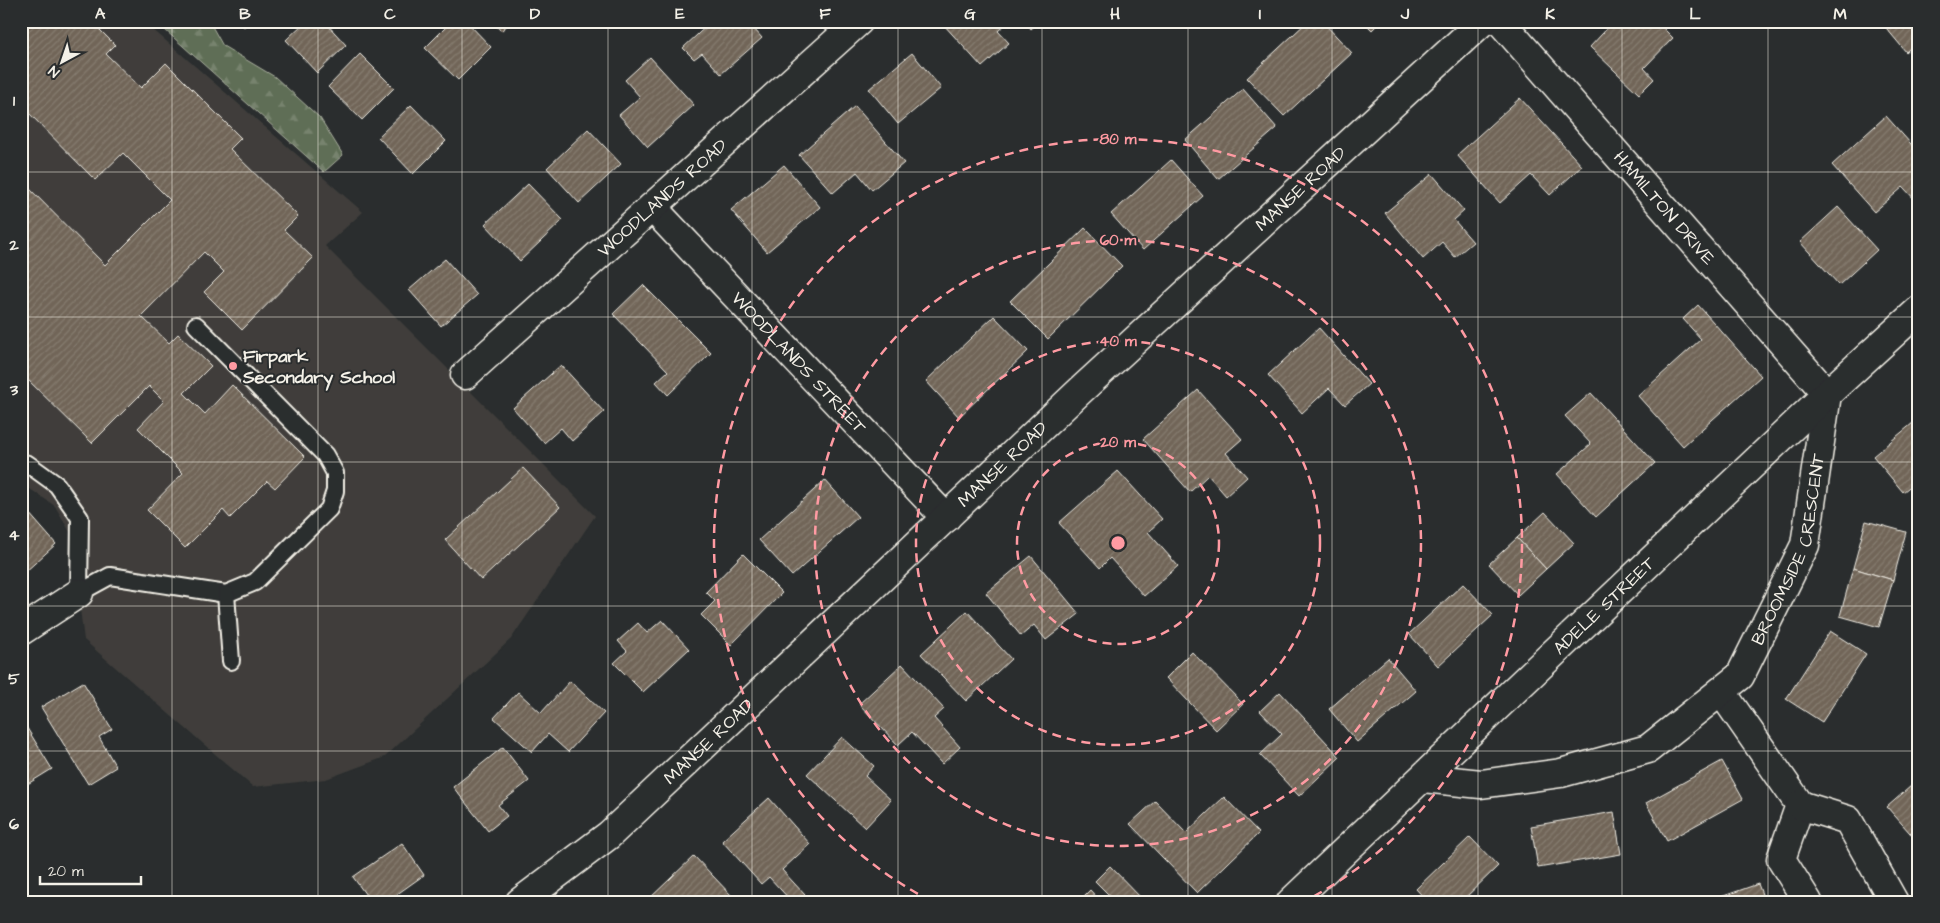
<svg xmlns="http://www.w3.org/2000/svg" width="1940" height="923" font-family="'Architects Daughter',sans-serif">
  <defs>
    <pattern id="forest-firs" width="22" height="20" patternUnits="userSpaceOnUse" patternTransform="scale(1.25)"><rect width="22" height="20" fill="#5f6e56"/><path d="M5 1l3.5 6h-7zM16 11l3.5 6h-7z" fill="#77836e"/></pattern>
    <pattern id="building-hatch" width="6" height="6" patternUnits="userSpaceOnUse" patternTransform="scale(1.25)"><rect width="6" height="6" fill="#716558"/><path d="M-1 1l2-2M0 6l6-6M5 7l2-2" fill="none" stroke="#867c70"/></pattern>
  </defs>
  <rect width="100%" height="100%" fill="#2a2d2e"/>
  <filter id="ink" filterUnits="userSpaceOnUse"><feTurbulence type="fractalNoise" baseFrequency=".02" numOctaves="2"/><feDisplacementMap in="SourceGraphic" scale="10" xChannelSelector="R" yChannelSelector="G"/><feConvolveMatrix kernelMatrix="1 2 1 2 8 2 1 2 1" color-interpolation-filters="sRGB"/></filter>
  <g filter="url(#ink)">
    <!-- built -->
    <path fill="#3f3e3b" d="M21,21H143L363,212L325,246L595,516L511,639L385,757L326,779L253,787L84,640L70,532L55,506L30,489L21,487Z"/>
    <!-- forest -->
    <path fill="url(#forest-firs)" stroke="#aab09f" d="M155,21H209L223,46L275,77L320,118L343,155L324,172Z"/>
    <!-- building -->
    <g fill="url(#building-hatch)" stroke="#f4f1e8">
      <path d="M21,21H91L115,45L106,54L141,88L166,63L241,138L230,149L298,216L284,230L313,258L242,330L204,292L224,272L204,252L141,316L169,343L178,334L211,366L184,393L205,414L232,385L305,457L275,488L267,481L230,518L223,510L185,548L147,510L183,473L138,428L164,401L149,386L92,443L21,373V180L105,265L170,200L123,153L95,180L21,105Z"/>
      <path d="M238,21H250L244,27Z"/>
      <path d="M306,21H324L346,45L317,73L286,40Z"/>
      <path d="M452,21H466L491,47L458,80L425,48Z"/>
      <path d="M492,21H512L501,31Z"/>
      <path d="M712,21H747L762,38L721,74L702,53L694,59L683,48Z"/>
      <path d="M946,21H1009L998,31L1009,43L982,67L943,24Z"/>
      <path d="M1025,21H1040L1031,29Z"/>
      <path d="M1308,21H1322L1352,53L1284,116L1247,78Z"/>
      <path d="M1363,21H1381L1372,30Z"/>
      <path d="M1614,21H1656L1673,38L1644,68L1654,79L1639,94L1590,47Z"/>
      <path d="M1884,21H1919V46L1916,43L1906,52L1882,23Z"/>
      <path d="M912,53L941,88L898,124L869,89Z"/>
      <path d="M360,54L394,88L362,120L328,87Z"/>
      <path d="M650,57L694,105L648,147L619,115L640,97L625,80Z"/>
      <path d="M1243,89L1277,128L1218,179L1185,140Z"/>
      <path d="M1520,98L1582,166L1550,195L1531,175L1500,203L1457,155Z"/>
      <path d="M411,105L446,141L413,174L378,137Z"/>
      <path d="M855,106L904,163L872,190L857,172L833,193L799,155Z"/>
      <path d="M1886,116L1919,153V204L1903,187L1874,212L1832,165Z"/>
      <path d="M588,129L621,164L579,203L547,168Z"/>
      <path d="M1171,160L1203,196L1143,250L1111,214Z"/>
      <path d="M784,165L820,207L767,252L731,210Z"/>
      <path d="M1432,174L1464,211L1454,220L1473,242L1455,257L1442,242L1423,259L1385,213Z"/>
      <path d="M528,184L563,220L520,261L485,224Z"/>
      <path d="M1838,207L1877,250L1839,285L1800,242Z"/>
      <path d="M1085,228L1122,266L1048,339L1010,301Z"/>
      <path d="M445,259L477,295L441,326L409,290Z"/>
      <path d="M643,285L711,353L668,395L656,382L668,371L613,314Z"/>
      <path d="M1698,305L1761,376L1683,446L1638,396L1701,339L1683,319Z"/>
      <path d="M994,316L1028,351L959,417L926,381Z"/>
      <path d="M1319,328L1369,384L1345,405L1329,388L1302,413L1268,375Z"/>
      <path d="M561,365L604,412L572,441L561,428L544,443L513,408Z"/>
      <path d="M1198,390L1242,439L1226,453L1247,477L1226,496L1208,475L1190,492L1143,439Z"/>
      <path d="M1591,393L1655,463L1596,517L1557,474L1591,444L1565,416Z"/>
      <path d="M1919,418V479L1903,492L1873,456Z"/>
      <path d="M523,468L560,507L481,580L445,540Z"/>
      <path d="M1118,471L1162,519L1148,532L1178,566L1144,596L1110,558L1100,568L1059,523Z"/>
      <path d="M825,480L858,517L792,576L759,540Z"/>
      <path d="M21,504L56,544L24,573L21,570Z"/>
      <path d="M1545,512L1574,543L1546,569L1517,538Z"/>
      <path d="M1866,521L1906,532L1893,580L1853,568Z"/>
      <path d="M1517,538L1546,569L1518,595L1489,564Z"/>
      <path d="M743,554L782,593L731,645L701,615L715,601L706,592Z"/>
      <path d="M1031,556L1079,614L1046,640L1034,625L1021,636L986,593Z"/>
      <path d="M1853,568L1893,580L1879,627L1840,616Z"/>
      <path d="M1463,584L1493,615L1438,666L1409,634Z"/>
      <path d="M967,611L1011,659L966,701L921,654Z"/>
      <path d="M662,620L689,649L643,692L614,663L627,651L618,641L638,623L647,633Z"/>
      <path d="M1830,631L1866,654L1822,722L1786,699Z"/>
      <path d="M1192,652L1243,704L1216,730L1166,678Z"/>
      <path d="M1388,658L1416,691L1357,742L1329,709Z"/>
      <path d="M902,664L944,709L934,718L960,747L942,764L912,732L898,745L859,704Z"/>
      <path d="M570,681L604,713L568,752L548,734L532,752L494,718L518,692L541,713Z"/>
      <path d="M83,682L112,729L99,737L116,767L88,784L41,707Z"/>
      <path d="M1280,692L1340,757L1299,796L1260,755L1282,734L1260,711Z"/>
      <path d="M21,720H22L52,769L21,788Z"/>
      <path d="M842,737L874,766L865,776L891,800L865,828L807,774Z"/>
      <path d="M503,747L529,781L498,805L507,816L488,831L453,787Z"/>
      <path d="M1722,761L1743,799L1667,841L1646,803Z"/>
      <path d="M1919,779V825L1910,833L1887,807Z"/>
      <path d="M1224,797L1259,833L1197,893L1130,824L1155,801L1186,833Z"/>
      <path d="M769,798L810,844L782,870L805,895L797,902H792L769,877L761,884L722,841Z"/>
      <path d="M1614,812L1621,854L1538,868L1531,826Z"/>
      <path d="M1919,825V843L1910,833Z"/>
      <path d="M1470,837L1498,866L1461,902H1428L1416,889Z"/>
      <path d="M402,843L424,875L386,902H371L353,877Z"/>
      <path d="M694,856L731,895L724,902H648L647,901Z"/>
      <path d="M1110,866L1145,902H1105L1111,897L1095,881Z"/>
      <path d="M1758,884L1765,902H1713L1712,900Z"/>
      <path d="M1090,890L1101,902H1078Z"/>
    </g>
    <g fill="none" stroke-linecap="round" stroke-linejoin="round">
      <defs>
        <g id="lane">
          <path d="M21,462L28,464L57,485L80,518L79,593L110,576L226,594L255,582L329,509L335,491V473L325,455L196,325"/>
          <path d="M226,594L231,661"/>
        </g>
        <g id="street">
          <path id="s1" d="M652,207L946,518"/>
          <path id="s2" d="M465,375L859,21"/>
          <path d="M21,631L79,593"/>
          <path d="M1721,691L1800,805L1781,859L1808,902"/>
          <path id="s3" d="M1423,778L1481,784L1561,773L1648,749L1740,676L1805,545L1827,394L1500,21"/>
          <path d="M1800,805L1848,820L1894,902"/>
          <path id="s4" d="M520,902L609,835L1081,390L1483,21"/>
        </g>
        <g id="secondary">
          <path id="s5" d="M1291,902L1827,394L1919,310"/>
        </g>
      </defs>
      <!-- lane casing -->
      <use href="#lane" stroke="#f4f1e8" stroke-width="20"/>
      <!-- street casing -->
      <use href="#street" stroke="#f4f1e8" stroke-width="31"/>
      <!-- secondary casing -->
      <use href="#secondary" stroke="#f4f1e8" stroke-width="31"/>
      <!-- lane -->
      <use href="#lane" stroke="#2a2d2e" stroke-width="16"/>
      <!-- street -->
      <use href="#street" stroke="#2a2d2e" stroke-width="28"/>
      <!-- secondary -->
      <use href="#secondary" stroke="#2a2d2e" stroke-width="28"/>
    </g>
  </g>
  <!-- grid -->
  <path fill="none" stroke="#f4f1e8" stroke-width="1" stroke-opacity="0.55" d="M172,21V902M318,21V902M462,21V902M608,21V902M752,21V902M898,21V902M1042,21V902M1188,21V902M1332,21V902M1478,21V902M1622,21V902M1768,21V902M21,172H1919M21,317H1919M21,462H1919M21,606H1919M21,751H1919"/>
  <!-- distance rings -->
  <g fill="none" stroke="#ff9aa2" stroke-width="2.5" stroke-dasharray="9 6">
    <circle cx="1118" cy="543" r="101"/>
    <circle cx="1118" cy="543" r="202"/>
    <circle cx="1118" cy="543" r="303"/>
    <path d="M931 901A404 404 0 1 1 1305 901"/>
  </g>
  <!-- markers -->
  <circle fill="#ff9aa2" stroke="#2a2d2e" stroke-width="2" cx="233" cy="366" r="5"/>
  <g text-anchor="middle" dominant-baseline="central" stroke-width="4" stroke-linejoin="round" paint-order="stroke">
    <!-- street labels -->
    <g font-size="18" fill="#f4f1e8" stroke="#2a2d2e">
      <text stroke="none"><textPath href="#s4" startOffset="1058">MANSE ROAD</textPath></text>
      <text stroke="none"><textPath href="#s2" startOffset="265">WOODLANDS ROAD</textPath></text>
      <text transform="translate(1664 208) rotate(49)">HAMILTON DRIVE</text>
      <text stroke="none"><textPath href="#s1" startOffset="214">WOODLANDS STREET</textPath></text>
      <text stroke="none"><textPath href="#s4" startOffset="652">MANSE ROAD</textPath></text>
      <text stroke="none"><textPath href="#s3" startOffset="484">BROOMSIDE CRESCENT</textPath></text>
      <text stroke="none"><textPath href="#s5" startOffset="431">ADELE STREET</textPath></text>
      <text stroke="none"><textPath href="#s4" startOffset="248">MANSE ROAD</textPath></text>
    </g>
    <!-- poi labels -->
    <g font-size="18" font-weight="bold" fill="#f4f1e8" stroke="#2a2d2e" text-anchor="start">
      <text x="243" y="356">Firpark<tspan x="243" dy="21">Secondary School</tspan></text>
    </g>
  </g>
  <circle cx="1118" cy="543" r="8" fill="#ff9aa2" stroke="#2a2d2e" stroke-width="2.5"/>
  <g font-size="15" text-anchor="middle" font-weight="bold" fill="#ff9aa2" stroke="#2a2d2e" stroke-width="4" stroke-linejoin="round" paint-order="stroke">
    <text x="1118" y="144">80 m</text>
    <text x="1118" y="245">60 m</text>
    <text x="1118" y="346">40 m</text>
    <text x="1118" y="447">20 m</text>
  </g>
  <!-- margin -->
  <rect width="1940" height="923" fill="none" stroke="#2a2d2e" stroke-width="55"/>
  <!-- north arrow -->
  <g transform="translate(62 62) rotate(220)" stroke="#2a2d2e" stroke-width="4" paint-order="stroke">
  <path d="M0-4L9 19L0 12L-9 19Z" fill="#f4f1e8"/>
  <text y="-8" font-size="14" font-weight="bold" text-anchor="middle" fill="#f4f1e8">N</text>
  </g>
  <!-- scale -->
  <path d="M40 876v8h101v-8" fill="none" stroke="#f4f1e8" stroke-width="2.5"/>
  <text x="48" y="876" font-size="15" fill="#f4f1e8" stroke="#2a2d2e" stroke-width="4" paint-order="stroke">20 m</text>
  <rect x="28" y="28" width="1884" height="868" fill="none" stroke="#f4f1e8" stroke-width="2"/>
  <g font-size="16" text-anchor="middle" font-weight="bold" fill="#f4f1e8">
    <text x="100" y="19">A</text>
    <text x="245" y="19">B</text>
    <text x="390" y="19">C</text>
    <text x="535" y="19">D</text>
    <text x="680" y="19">E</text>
    <text x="825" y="19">F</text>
    <text x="970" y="19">G</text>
    <text x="1115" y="19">H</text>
    <text x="1260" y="19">I</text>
    <text x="1405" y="19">J</text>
    <text x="1550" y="19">K</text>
    <text x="1695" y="19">L</text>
    <text x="1840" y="19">M</text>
    <text x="14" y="106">1</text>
    <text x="14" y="250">2</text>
    <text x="14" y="395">3</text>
    <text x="14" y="540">4</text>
    <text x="14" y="684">5</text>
    <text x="14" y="829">6</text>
  </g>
</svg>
